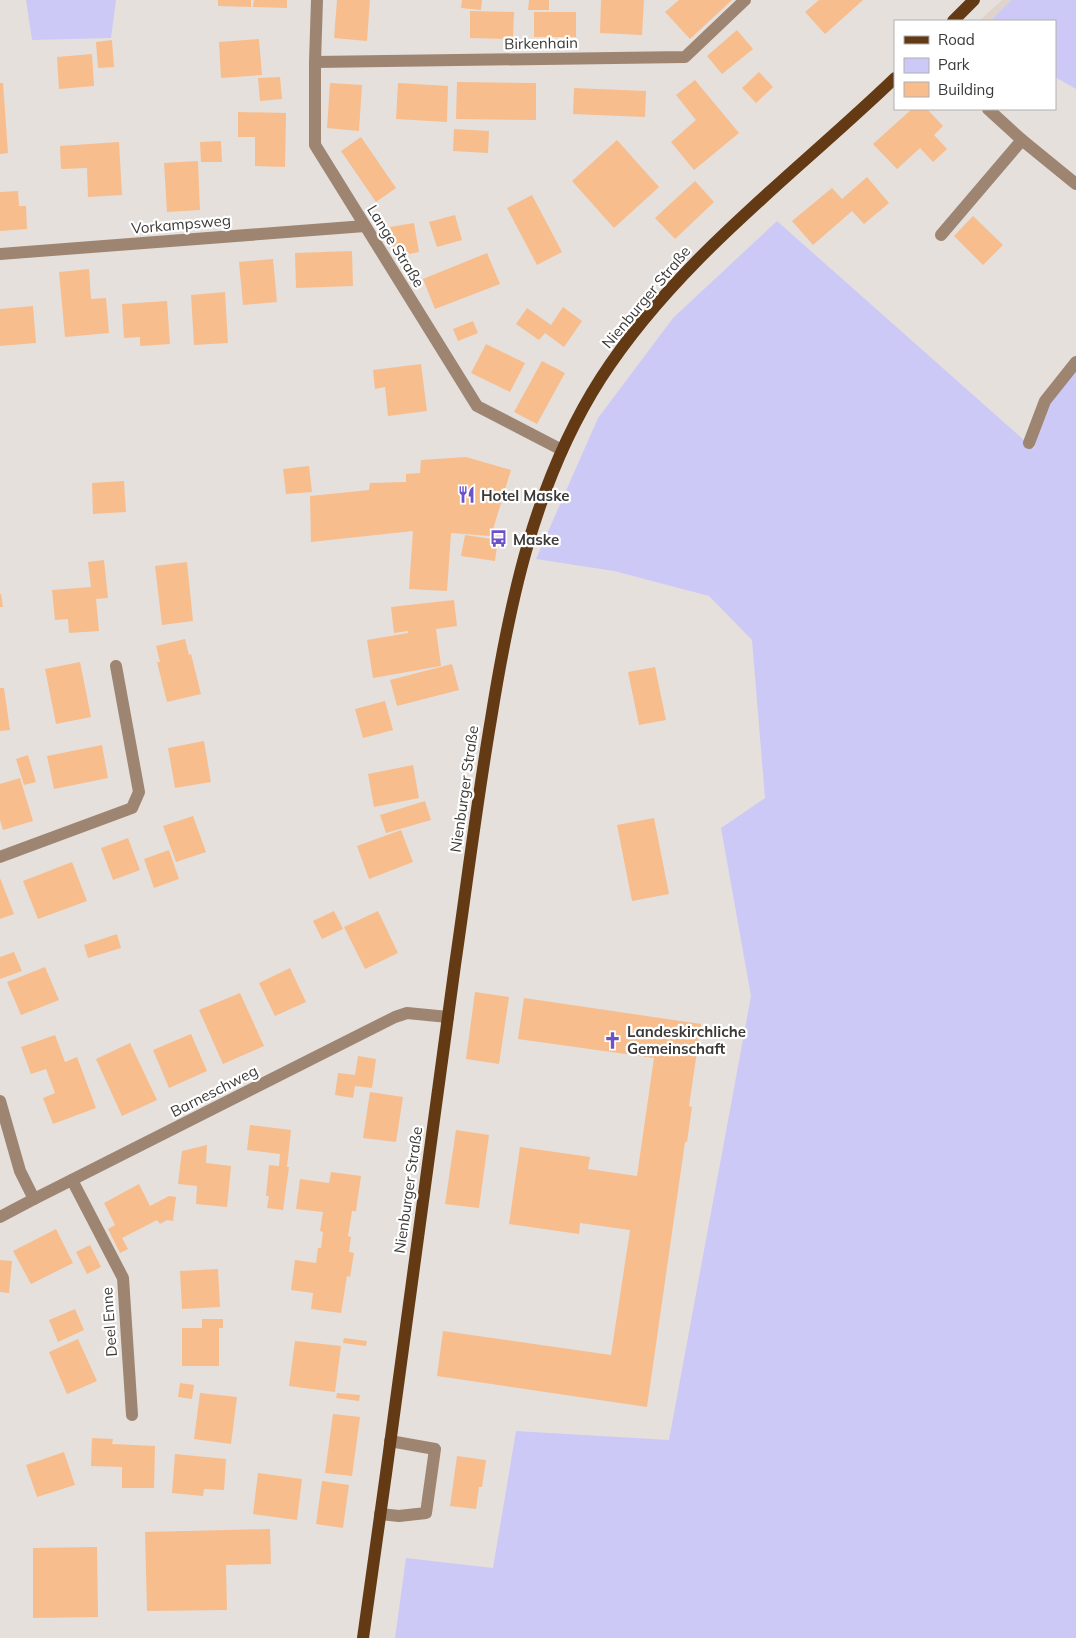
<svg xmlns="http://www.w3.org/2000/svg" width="1076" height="1638" font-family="Mulish,sans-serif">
  <rect width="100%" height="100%" fill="#e5e0dc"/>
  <!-- built -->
  <path fill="#dfd3ca" d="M1002,0H1011L990,21H979Z"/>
  <!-- green -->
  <g fill="#cdc9f7">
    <path d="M26,0H116L111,38L32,40Z"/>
    <path d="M1011,0H1076V89L1055,77V21H990Z"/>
    <path d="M777,221L1034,449L1044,401L1076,363V1638H395L406,1558L493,1568L516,1431L669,1440L751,996L721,828L765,798L752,640L709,596L614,571L536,559L598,418L673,318Z"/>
  </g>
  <!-- building -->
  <g fill="#f7bd8d">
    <path d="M218,0H251V7L218,6Z"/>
    <path d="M254,0H287V8L253,7Z"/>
    <path d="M337,0H370L367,41L334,38Z"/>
    <path d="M462,0H482L481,10L461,8Z"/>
    <path d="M529,0H549V10H528Z"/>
    <path d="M601,0H644L642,35L600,33Z"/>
    <path d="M679,0H732L690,39L665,12Z"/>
    <path d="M819,0H863L825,34L805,12Z"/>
    <path d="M470,11L514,12L513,39L470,38Z"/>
    <rect x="534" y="12" width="42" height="25"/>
    <path d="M737,30L753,49L722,74L707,56Z"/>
    <path d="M259,39L262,75L221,78L219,42Z"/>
    <path d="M112,40L114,67L98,68L96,42Z"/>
    <path d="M92,54L94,86L59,89L57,57Z"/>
    <path d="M759,72L773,87L756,103L742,88Z"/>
    <path d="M280,77L282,99L260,101L258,78Z"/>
    <path d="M695,80L739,133L694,170L671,142L696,120L676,95Z"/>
    <path d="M457,82L536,83V120L456,119Z"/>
    <path d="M0,83H3L8,153L0,154Z"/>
    <path d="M330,83L362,85L359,131L327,128Z"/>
    <path d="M398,83L448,86L447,122L396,119Z"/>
    <path d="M574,88L646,91L645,117L573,114Z"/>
    <path d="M912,109H927L943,126L934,135L947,149L933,162L920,148L897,169L873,144Z"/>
    <path d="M238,112L286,113L285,167L255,166V137H238Z"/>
    <path d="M454,129L489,131L488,153L453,151Z"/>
    <path d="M361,137L396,188L376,202L341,151Z"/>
    <path d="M617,140L659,187L614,228L572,181Z"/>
    <path d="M221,141L222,162H201L200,142Z"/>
    <path d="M119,142L122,195L88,197L87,168L61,169L60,146Z"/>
    <path d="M198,161L200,210L167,212L164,163Z"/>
    <path d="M867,177L889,203L864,224L852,211L813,245L792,221L832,188L842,199Z"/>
    <path d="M695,181L714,202L675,239L655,218Z"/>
    <path d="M18,191L19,206H26L27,229L0,231V192Z"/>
    <path d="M532,195L562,252L537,265L507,208Z"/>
    <path d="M455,215L462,240L437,247L429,222Z"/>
    <path d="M973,216L1003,245L983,265L954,236Z"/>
    <path d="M414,223L419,252L395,257L390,227Z"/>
    <path d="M352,251L353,286L296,288L295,253Z"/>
    <path d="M487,253L500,284L435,309L423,279Z"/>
    <path d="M273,259L277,302L243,305L239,262Z"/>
    <path d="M89,269L91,299L106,298L109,333L65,337L59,272Z"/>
    <path d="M225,292L228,343L194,345L191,295Z"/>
    <path d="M167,301L170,344L140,346V337L124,338L122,304Z"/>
    <path d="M33,306L36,343L0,346V309Z"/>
    <path d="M563,307L582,321L564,347L545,333L539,340L516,324L527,308L551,325Z"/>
    <path d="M473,321L478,333L458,341L453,329Z"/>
    <path d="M486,344L525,363L510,392L471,373Z"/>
    <path d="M542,361L565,373L537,424L514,412Z"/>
    <path d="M421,364L427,411L388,416L385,387L375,389L373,370Z"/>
    <path d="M466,457L511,470L491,536L451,533L447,591L409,589L413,531L311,542L310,496L369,490L370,483L406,482V474L420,473L421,460Z"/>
    <path d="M309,466L312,492L286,494L283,469Z"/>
    <path d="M124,481L126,512L93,514L92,483Z"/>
    <path d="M465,535L498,540L495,561L461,556Z"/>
    <path d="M104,560L108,598L96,599L99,631L69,633L68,619L55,620L52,590L91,587L88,562Z"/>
    <path d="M187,562L193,621L162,625L155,566Z"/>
    <path d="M0,594H1L3,607H0Z"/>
    <path d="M454,600L457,626L436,629L441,666L373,678L367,640L408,633V631L394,633L391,607Z"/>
    <path d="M185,639L189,655L191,654L201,694L167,702L157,662H160L156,646Z"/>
    <path d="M80,662L91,717L56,724L45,669Z"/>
    <path d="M452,664L459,690L397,706L390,680Z"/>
    <path d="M655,667L666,720L639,725L628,672Z"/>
    <path d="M0,688H4L10,730L0,731Z"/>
    <path d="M385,701L393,730L363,738L355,709Z"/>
    <path d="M204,741L211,782L175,788L168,748Z"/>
    <path d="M102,745L108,778L54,789L47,756Z"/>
    <path d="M28,755L36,782L24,785L16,759Z"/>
    <path d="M413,765L419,798L374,807L368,774Z"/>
    <path d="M20,778L33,821L3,830L0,820V784Z"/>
    <path d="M425,801L431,820L386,833L380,815Z"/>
    <path d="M193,816L206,852L176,862L163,826Z"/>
    <path d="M654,818L669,894L632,901L617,825Z"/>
    <path d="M401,830L413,862L369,879L357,846Z"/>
    <path d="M128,838L140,870L113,880L101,848Z"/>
    <path d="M169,850L179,879L154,888L144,859Z"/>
    <path d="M72,862L87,901L38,919L23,881Z"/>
    <path d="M0,878L14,914L0,919Z"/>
    <path d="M334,911L343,929L322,939L313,921Z"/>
    <path d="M378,911L398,953L365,969L344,927Z"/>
    <path d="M117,934L121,948L88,958L84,945Z"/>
    <path d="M14,952L22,971L0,979V957Z"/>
    <path d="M45,967L59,1000L21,1015L7,982Z"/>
    <path d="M290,968L306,1002L275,1016L259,983Z"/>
    <path d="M475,992L509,997L499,1064L466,1059Z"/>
    <path d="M240,993L264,1046L223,1064L199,1010Z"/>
    <path d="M524,998L701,1024L689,1106L692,1107L687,1142H685L647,1407L437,1376L443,1331L611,1355L630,1230L580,1223L579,1234L509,1224L520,1147L590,1157L588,1169L637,1176L654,1058L518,1039Z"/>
    <path d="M191,1034L207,1071L169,1088L153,1050Z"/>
    <path d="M55,1035L65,1062L77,1057L96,1108L53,1124L43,1098L55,1093L46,1069L31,1074L21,1047Z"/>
    <path d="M130,1043L157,1100L122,1116L96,1059Z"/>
    <path d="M358,1056L376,1059L372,1088L355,1086L353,1098L335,1095L338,1073L355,1075Z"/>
    <path d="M370,1092L403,1097L396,1142L363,1138Z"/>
    <path d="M250,1125L291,1130L287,1167H289L283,1210L267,1208L269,1196H266L269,1165L279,1166L280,1154L247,1150Z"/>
    <path d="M456,1130L489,1135L479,1208L445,1204Z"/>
    <path d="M207,1145L206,1163L231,1166L227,1207L196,1204L197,1186L178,1184L182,1151Z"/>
    <path d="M331,1172L361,1176L356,1211H352L348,1236L351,1237L349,1252L354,1253L350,1277L347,1276L341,1313L311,1309L313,1293L291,1290L295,1260L316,1263L318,1248H321L323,1232L320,1231L323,1212L296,1209L300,1179L329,1183Z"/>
    <path d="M139,1184L150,1206L169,1196L176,1197L173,1221L167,1220L160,1224L157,1220L122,1238L128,1249L120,1253L108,1229L115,1225L104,1203Z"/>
    <path d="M56,1229L73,1263L31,1284L13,1251Z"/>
    <path d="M90,1245L101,1267L87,1274L76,1252Z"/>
    <path d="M0,1260L12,1261L9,1293L0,1292Z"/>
    <path d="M218,1269L220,1307L182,1309L180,1271Z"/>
    <path d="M75,1309L84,1330L58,1342L49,1320Z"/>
    <path d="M202,1319H223V1328H219V1366H182V1328H202Z"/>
    <path d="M344,1338L367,1341L366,1346L343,1343Z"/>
    <path d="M78,1339L97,1381L67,1394L49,1352Z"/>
    <path d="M295,1341L341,1346L335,1392L289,1386Z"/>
    <path d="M180,1383L194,1385L192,1399L178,1397Z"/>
    <path d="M200,1393L237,1397L231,1444L194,1439Z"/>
    <path d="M337,1393L360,1395L359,1401L336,1398Z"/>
    <path d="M333,1414L360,1417L352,1476L325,1473Z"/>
    <path d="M92,1438L113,1439L112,1444L155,1446L154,1488H122V1467L91,1466Z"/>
    <path d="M64,1452L75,1485L37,1497L26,1465Z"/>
    <path d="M175,1454L226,1459L224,1490L204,1489L203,1496L172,1493Z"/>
    <path d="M457,1456L486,1460L482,1487H479L476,1509L450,1506Z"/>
    <path d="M258,1473L302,1479L297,1520L253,1514Z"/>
    <path d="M322,1481L349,1485L343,1528L316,1524Z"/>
    <path d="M270,1529L271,1564L226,1565L227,1610L147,1611L145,1532Z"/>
    <path d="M97,1547L98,1617L33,1618V1548Z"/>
  </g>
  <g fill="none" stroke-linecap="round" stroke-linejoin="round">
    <!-- minor -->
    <g stroke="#9e8572" stroke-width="12">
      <path d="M317,0L315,62V145L477,406L562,450"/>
      <path d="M315,62L685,57L745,0"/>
      <path d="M988,109L1022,140L1076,184"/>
      <path d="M941,235L1022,140"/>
      <path d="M0,254L365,226"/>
      <path d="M1029,443L1045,401L1076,362"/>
      <path d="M0,857L132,808L139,792L116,666"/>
      <path d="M0,1101L20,1171L34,1199"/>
      <path d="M72,1180L123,1278L132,1415"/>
      <path d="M0,1217L34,1199L395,1017L407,1013L448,1017"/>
      <path d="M380,1514L399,1516L426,1513L435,1449L390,1441"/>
    </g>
    <!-- major -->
    <g stroke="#633a13" stroke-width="12">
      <path d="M953,21L974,0"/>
      <path d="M363,1638C395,1414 424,1190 455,965C467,883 477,801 491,719C510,600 535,481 601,378C678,259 794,175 895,78"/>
    </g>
  </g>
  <!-- icons -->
  <defs>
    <symbol id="restaurant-bare" viewBox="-9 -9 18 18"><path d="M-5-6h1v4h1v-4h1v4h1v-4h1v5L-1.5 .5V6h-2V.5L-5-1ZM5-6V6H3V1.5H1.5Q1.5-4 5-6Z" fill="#6b52cb" stroke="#fff" stroke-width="2.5" paint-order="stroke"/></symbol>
    <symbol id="bus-bare" viewBox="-9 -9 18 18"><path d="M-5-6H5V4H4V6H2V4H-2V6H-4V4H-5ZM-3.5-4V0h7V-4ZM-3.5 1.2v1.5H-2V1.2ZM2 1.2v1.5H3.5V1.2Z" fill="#6b52cb" stroke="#fff" stroke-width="2.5" paint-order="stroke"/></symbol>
    <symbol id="church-bare" viewBox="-9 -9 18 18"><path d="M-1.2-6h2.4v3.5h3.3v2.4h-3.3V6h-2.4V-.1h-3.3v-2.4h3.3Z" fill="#6b52cb" stroke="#fff" stroke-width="2.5" paint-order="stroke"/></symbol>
  </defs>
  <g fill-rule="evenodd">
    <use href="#restaurant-bare" x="454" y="482" width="25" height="25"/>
    <use href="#bus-bare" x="486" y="526" width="25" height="25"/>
    <use href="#church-bare" x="600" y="1028" width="25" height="25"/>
  </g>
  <g text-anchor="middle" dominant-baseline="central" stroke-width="4.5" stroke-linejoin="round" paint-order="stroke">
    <!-- street labels -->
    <g font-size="15" fill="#3c3a38" stroke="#fff">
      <text transform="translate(541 43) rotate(-1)">Birkenhain</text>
      <text transform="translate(181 224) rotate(-5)">Vorkampsweg</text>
      <text transform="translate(396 246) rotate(58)">Lange Straße</text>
      <text transform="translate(646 297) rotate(-50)">Nienburger Straße</text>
      <text transform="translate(464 789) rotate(-82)">Nienburger Straße</text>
      <text transform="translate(214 1091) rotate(-27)">Barneschweg</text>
      <text transform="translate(408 1190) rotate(-82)">Nienburger Straße</text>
      <text transform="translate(109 1322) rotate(-94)">Deel Enne</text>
    </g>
    <!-- poi labels -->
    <g font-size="15" font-weight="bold" fill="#3c3a38" stroke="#fff" text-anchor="start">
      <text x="481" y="495">Hotel Maske</text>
      <text x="513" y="539">Maske</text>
      <text x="627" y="1031">Landeskirchliche<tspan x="627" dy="17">Gemeinschaft</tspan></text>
    </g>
  </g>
  <!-- legend -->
  <rect x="894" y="20" width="162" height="90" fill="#ffffff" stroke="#b1b0af"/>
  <rect x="904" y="36" width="25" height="8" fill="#633a13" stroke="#b1b0af"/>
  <text x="938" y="45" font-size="15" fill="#3c3a38">Road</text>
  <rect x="904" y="58" width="25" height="15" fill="#cdc9f7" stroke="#b1b0af"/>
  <text x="938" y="70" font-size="15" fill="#3c3a38">Park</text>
  <rect x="904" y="82" width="25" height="15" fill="#f7bd8d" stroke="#b1b0af"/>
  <text x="938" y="95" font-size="15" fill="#3c3a38">Building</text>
</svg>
